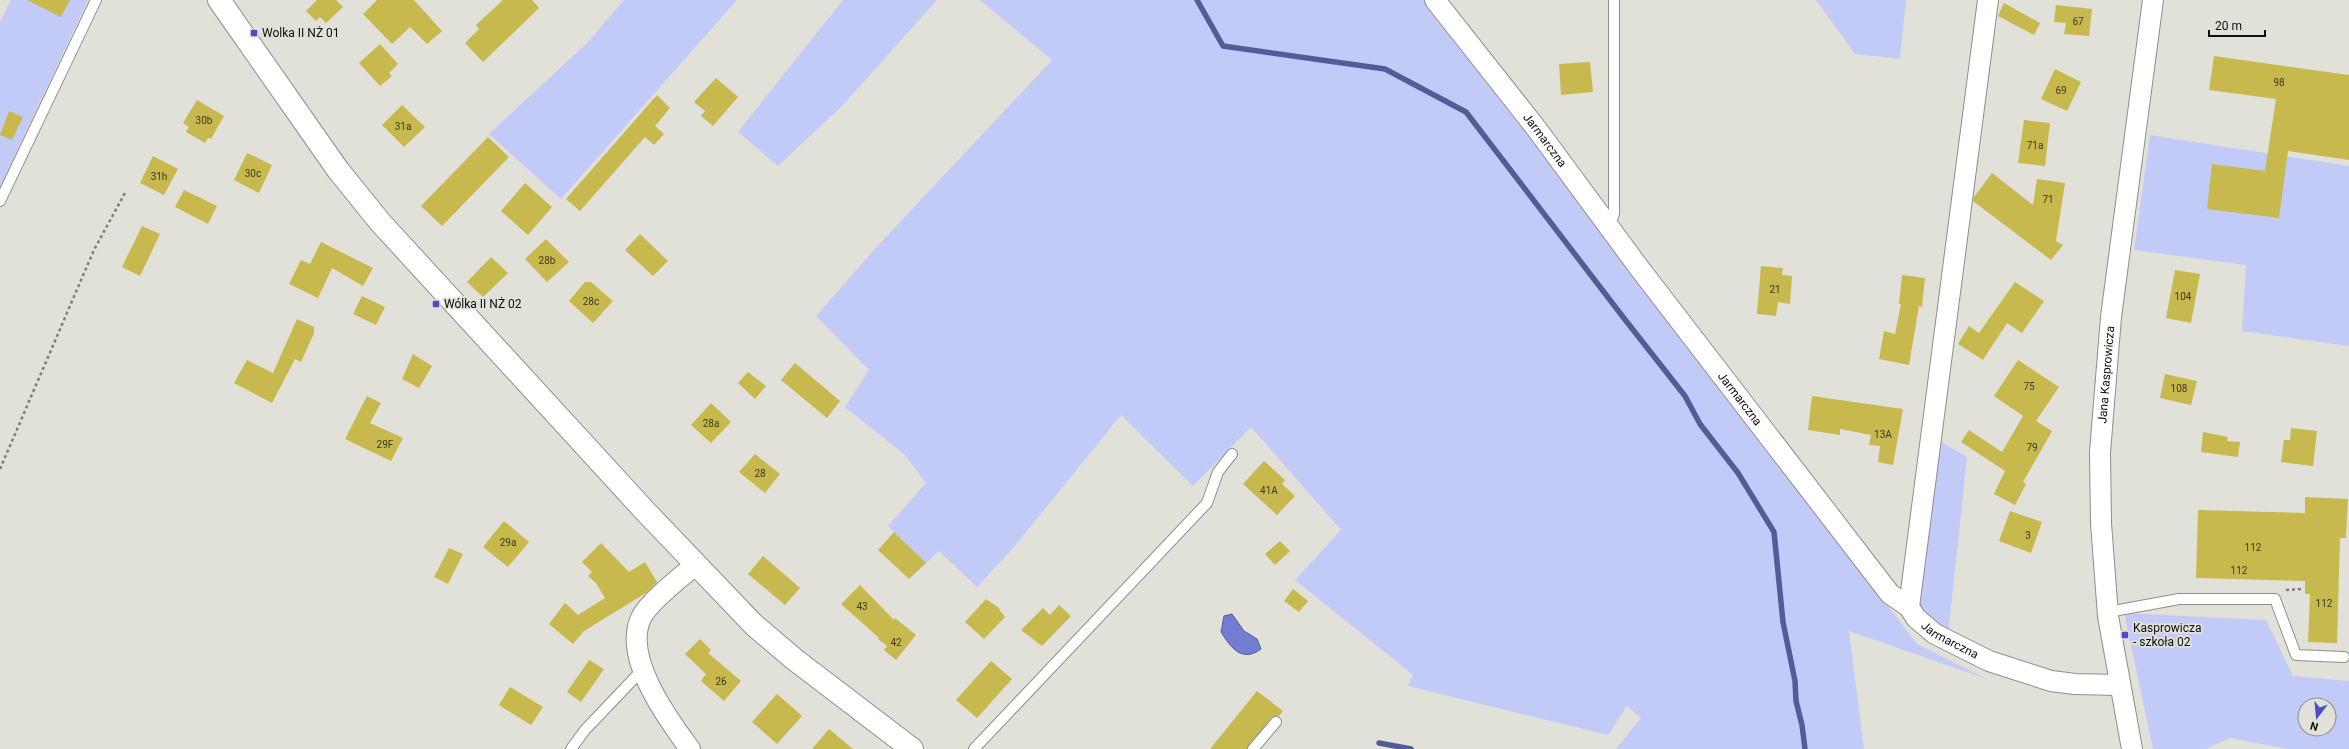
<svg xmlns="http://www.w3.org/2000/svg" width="2349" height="749" font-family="Roboto,sans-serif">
  <rect width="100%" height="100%" fill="#e2e1d9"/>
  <!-- green -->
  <g fill="#c2cbf8" fill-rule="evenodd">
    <path d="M11,0H88L0,186V22Z"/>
    <path d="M624,0H737L561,199L489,134L588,42Z"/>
    <path d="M843,0H937L842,106L778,166L738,132Z"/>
    <path d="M980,0H1423L1537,144L1917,644L1987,679L1849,631L1864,749H1616L1641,718L1627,706L1608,735L1408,686L1413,675L1295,580L1341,530L1251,427L1193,486L1121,415L1014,547L977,587L939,551L926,563L888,526L926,483L905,455L845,407L869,370L816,316L872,252L1052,60Z"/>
    <path d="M1816,0H1906L1900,59L1855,54Z"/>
    <path d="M2150,135L2349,166V346L2242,331L2246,265L2134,250Z"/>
    <path d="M1936,439L1967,457L1948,636L1918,610Z"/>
    <path d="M2124,613L2266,620L2293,676L2349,681V749H2288L2230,738L2206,749H2153ZM2305,705H2329V729H2305Z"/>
  </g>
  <!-- water -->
  <path fill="#727ed2" stroke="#545c97" d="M1232,614L1244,631L1257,639L1261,649C1242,663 1231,648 1221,632L1224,616Z"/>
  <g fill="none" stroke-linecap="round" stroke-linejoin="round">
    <!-- stream -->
    <g stroke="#545c97" stroke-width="5.5">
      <path d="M1197,0L1223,46L1385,69L1466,112L1623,317L1685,396L1700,424L1738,473L1774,532L1783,622L1795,681L1796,701L1802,725L1805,749"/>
      <path d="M1379,743L1411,749"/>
    </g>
  </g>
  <!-- building -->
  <g fill="#c7b94d">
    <path d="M27,0H70L61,17Z"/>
    <path d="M317,0H336L343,7L326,23L320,17L316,21L306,11Z"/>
    <path d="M377,0H414L442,31L427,44L410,27L392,44L363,14Z"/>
    <path d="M503,0H532L539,8L483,62L465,43L479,29L476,25Z"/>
    <path d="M2004,3L2040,23L2034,35L1998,16Z"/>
    <path d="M2056,5L2092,9L2089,36L2064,34L2066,23L2054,22Z"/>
    <path d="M380,44L398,64L389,73L392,76L380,86L359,63Z"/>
    <path d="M2214,56L2349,75V160L2288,151L2279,218L2207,209L2212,164L2265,171L2276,99L2209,90Z"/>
    <path d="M1590,62L1593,92L1561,95L1559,64Z"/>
    <path d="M2055,69L2081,82L2067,111L2041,99Z"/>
    <path d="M716,78L738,97L713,126L701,116L705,111L694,102Z"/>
    <path d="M657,95L670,108L655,126L664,134L654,145L645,137L580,211L566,199Z"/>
    <path d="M197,100L224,116L211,139L208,138L205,143L186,132L189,127L183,123Z"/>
    <path d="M402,105L425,127L404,147L382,125Z"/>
    <path d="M9,111L23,117L12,140L0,135Z"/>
    <path d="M2024,120L2050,123L2045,166L2018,163Z"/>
    <path d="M488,137L509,157L442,226L421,206Z"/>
    <path d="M247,153L272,165L259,193L234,180Z"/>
    <path d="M153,156L178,169L164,195L140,183Z"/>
    <path d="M1992,173L2033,205L2037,179L2065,183L2056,241L2063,245L2051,260L1973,201L1974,197Z"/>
    <path d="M525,183L552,207L528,235L501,211Z"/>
    <path d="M184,190L217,206L208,224L175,207Z"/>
    <path d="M142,226L160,234L140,276L122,267Z"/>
    <path d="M640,234L668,261L653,276L625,250Z"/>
    <path d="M546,239L569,262L547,282L525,259Z"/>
    <path d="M321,242L373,268L363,286L332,268L318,298L289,284L301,260L310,264Z"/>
    <path d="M491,257L508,273L483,297L467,282Z"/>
    <path d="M1761,266L1783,268L1782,275L1792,276L1790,304L1778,302L1776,316L1757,314Z"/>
    <path d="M2175,270L2200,274L2191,323L2166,318Z"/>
    <path d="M1902,275L1925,278L1922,307L1919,306L1909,365L1879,359L1884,331L1895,334L1901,304H1899Z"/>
    <path d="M585,282H591L613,301L593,323L569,301Z"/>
    <path d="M2015,282L2044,301L2022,333L2007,323L1983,360L1958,344L1969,326L1979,333Z"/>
    <path d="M362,296L385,307L376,325L353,314Z"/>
    <path d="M297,319L314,327V333L301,362L295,359L272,403L234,383L247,360L273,373Z"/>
    <path d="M413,354L432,366L419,388L402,379Z"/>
    <path d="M2018,360L2059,387L2036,421L2052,431L2023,482L2026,484L2015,505L1994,494L2005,471L1961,442L1969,430L2002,452L2023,416L1994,396Z"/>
    <path d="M795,363L840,401L827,418L781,380Z"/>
    <path d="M748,372L766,386L755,399L738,383Z"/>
    <path d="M2165,374L2197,381L2191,405L2160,398Z"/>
    <path d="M367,396L381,403L370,423L403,438L391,461L345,439Z"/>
    <path d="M1812,396L1903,409L1893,465L1878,462L1880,446L1869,445L1871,435L1840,429V435L1808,430Z"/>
    <path d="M711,403L731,422L711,443L691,425Z"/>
    <path d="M2291,428L2317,431L2313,466L2281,462L2284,440H2290Z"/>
    <path d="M2203,432L2228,437L2227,441L2240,442L2238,457L2201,452Z"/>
    <path d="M755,454L780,474L765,493L739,472Z"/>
    <path d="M1264,461L1285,480L1282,484L1295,496L1277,515L1243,484Z"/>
    <path d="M2305,497L2348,499L2346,538H2340L2337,643L2308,642L2310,594H2305V581L2196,578L2198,510L2305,513Z"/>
    <path d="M2010,511L2042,522L2031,553L1999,541Z"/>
    <path d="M504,521L529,542L508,567L483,547Z"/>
    <path d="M894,532L926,563L909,579L878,550Z"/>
    <path d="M1280,541L1290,551L1275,565L1265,554Z"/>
    <path d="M601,543L629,572L645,562L657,582L646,593L584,631L573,644L549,624L565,603L578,615L605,598L596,583L588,576L592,572L582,562Z"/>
    <path d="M449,548L463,554L448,584L434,577Z"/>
    <path d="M763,556L800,588L785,605L748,574Z"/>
    <path d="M860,585L894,620L895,618L916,635L896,660L884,650L887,646L878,639L879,638L841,604Z"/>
    <path d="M1293,589L1308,601L1299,612L1284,601Z"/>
    <path d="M986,599L999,608L1000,611L1005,617L984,639L965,622Z"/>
    <path d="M1059,605L1071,616L1042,646L1021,630L1043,608L1050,615Z"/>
    <path d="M700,639L711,650L708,653L741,681L724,701L701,681L706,674L685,654Z"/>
    <path d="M589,660L604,669L581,702L567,692Z"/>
    <path d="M991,661L1012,679L977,718L956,700Z"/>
    <path d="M510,687L543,707L531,725L499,705Z"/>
    <path d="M1257,691L1283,711L1279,716L1271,718L1247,749H1210Z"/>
    <path d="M777,694L802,716L777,744L752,722Z"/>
    <path d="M829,729L853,749H812Z"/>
  </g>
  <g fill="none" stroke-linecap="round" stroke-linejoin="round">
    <defs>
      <g id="service">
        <path d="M0,201L96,0"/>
        <path d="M1606,224L1611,221L1614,214V0"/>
        <path d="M2108,612L2179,599H2275L2296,655L2344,657"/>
        <path d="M571,749L585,730L643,669"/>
        <path d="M974,749L1207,503L1218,472L1232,454"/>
        <path d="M1253,749L1276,722"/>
      </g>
      <g id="minor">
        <path id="s1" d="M1435,0L1536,128L1640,269L1890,594L1909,607L1916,618L1935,634L1989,661L2051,681L2075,684L2119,685"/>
        <path d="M1909,607L1988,0"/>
        <path d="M690,749C667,718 621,655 642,616C650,601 681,577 695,565"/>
        <path id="s2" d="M2132,749L2108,616L2101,523L2100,452L2111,317L2153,0"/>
      </g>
      <path id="tertiary" d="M219,0L338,170L380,222L645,511L754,625L794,659L912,749"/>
    </defs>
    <!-- service casing -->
    <use href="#service" stroke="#8f8f87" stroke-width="12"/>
    <!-- minor casing -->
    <use href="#minor" stroke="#8f8f87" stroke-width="22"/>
    <!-- tertiary casing -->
    <use href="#tertiary" stroke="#8f8f87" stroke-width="24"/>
    <!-- path -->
    <g stroke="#7e7d78" stroke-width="2.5" stroke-dasharray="3 3" stroke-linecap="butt">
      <path d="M0,469L94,250L126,191"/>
      <path d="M2286,590L2303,589"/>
    </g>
    <!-- service -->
    <use href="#service" stroke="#fff" stroke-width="10"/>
    <!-- minor -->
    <use href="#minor" stroke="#fff" stroke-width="20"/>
    <!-- tertiary -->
    <use href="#tertiary" stroke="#fff" stroke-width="22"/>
  </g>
  <!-- markers -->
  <g fill="#4b4fc5" stroke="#e2e1d9" stroke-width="1.5">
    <rect x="250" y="29" width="8" height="8" rx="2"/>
    <rect x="432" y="300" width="8" height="8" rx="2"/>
    <rect x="2121" y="631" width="8" height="8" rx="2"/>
  </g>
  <g text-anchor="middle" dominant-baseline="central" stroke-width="3.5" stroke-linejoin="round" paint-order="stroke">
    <!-- number labels -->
    <g font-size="10" fill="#3d391c">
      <text x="2078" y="21">67</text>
      <text x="2279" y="82">98</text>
      <text x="2061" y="90">69</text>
      <text x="204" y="120">30b</text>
      <text x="403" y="126">31a</text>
      <text x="2035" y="145">71a</text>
      <text x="253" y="173">30c</text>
      <text x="159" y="176">31h</text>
      <text x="2048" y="199">71</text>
      <text x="547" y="260">28b</text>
      <text x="1775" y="289">21</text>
      <text x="2183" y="296">104</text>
      <text x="591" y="301">28c</text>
      <text x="2029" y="386">75</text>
      <text x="2179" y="388">108</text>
      <text x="711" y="423">28a</text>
      <text x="1883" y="434">13A</text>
      <text x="385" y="444">29F</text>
      <text x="2032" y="447">79</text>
      <text x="760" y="473">28</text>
      <text x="1269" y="490">41A</text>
      <text x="2028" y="535">3</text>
      <text x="508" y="542">29a</text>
      <text x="2253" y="547">112</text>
      <text x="2239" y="570">112</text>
      <text x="2324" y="603">112</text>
      <text x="862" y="606">43</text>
      <text x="896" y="642">42</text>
      <text x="721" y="681">26</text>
    </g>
    <!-- poi labels -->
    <g font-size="12" fill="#0f0e0c" stroke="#e2e1d9" text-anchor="start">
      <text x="262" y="33">Wolka II NŻ 01</text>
      <text x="444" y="304">Wólka II NŻ 02</text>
      <text x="2133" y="628">Kasprowicza<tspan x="2133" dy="14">- szkoła 02</tspan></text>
    </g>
    <!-- street labels -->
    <g font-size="12" fill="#0f0e0c" stroke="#e2e1d9">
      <text stroke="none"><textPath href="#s1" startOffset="178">Jarmarczna</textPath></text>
      <text stroke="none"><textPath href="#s2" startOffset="377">Jana Kasprowicza</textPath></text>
      <text stroke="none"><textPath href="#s1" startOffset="502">Jarmarczna</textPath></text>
      <text stroke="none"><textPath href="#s1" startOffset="825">Jarmarczna</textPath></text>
    </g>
  </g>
  <!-- north arrow -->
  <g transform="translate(2317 717) rotate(196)"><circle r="19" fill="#e2e1d9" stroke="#8e8d87"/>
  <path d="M0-3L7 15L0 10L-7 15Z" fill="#4b4fc5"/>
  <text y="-6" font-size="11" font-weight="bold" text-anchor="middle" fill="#0f0e0c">N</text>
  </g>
  <!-- scale -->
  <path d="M2209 30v6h56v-6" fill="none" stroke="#0f0e0c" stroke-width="2"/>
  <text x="2215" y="30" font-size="12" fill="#0f0e0c" stroke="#e2e1d9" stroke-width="3" paint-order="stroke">20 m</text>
</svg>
